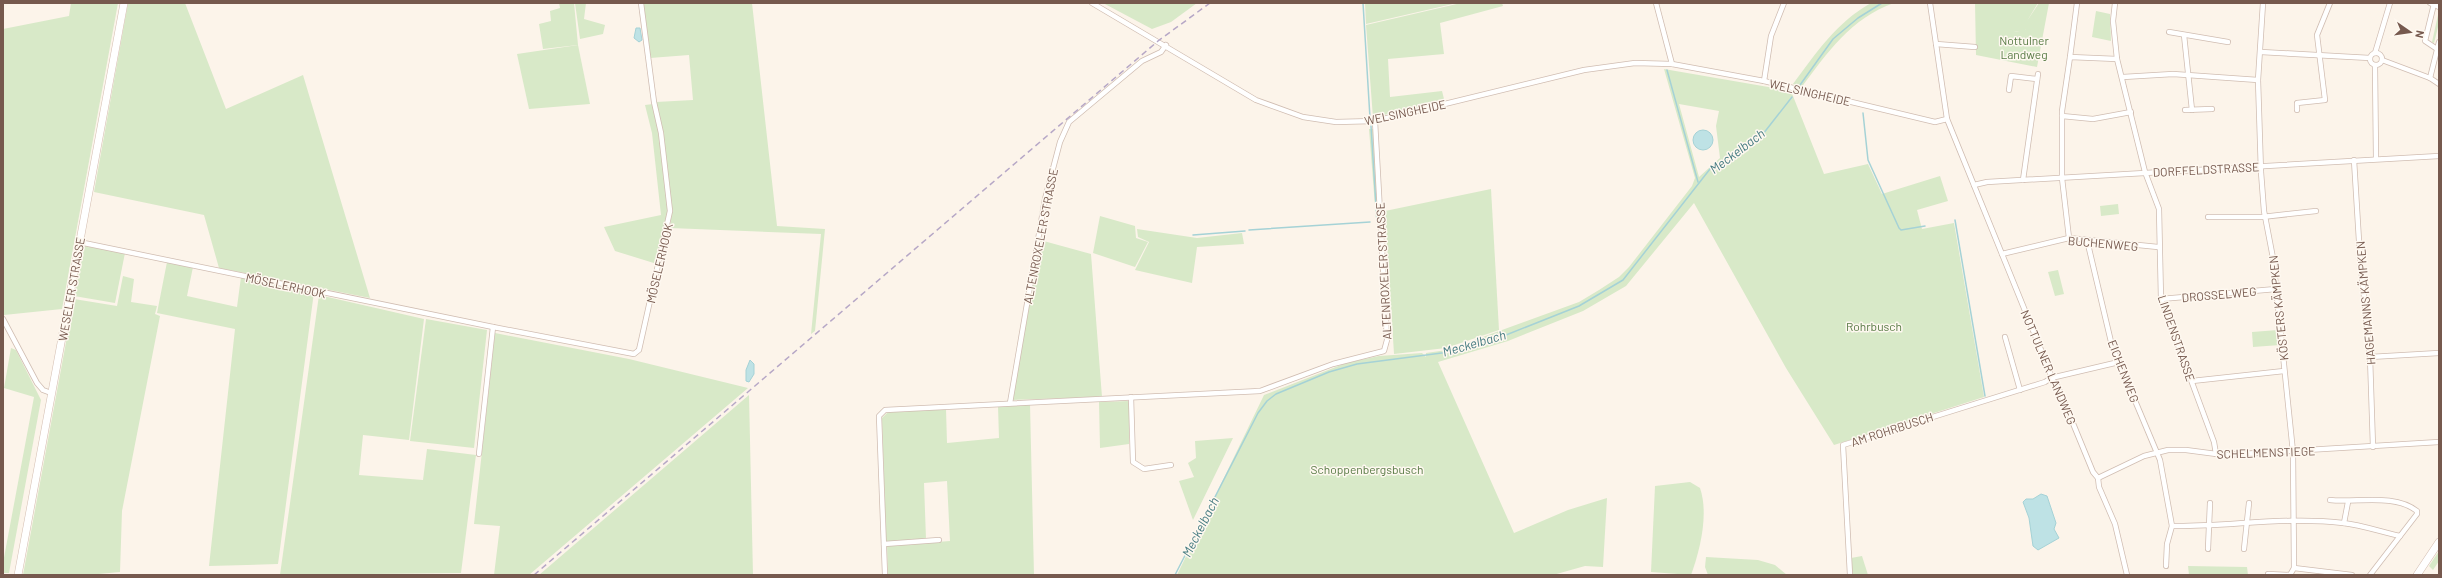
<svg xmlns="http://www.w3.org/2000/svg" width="2442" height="578" font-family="Barlow,sans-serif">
  <rect width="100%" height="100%" fill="#fcf4ea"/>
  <!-- green -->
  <g fill="#d8e9c8" fill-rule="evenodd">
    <path d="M71,3H118L62,309L4,315L3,29L69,16Z"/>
    <path d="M128,3H185L226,109L303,75L370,298L219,268L204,215L94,192Z"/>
    <path d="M559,3H574L578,45L543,49L539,24L551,21L550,11L560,8Z"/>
    <path d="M575,3H586L584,19L605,25L603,34L580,39Z"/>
    <path d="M643,3H752L777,226L825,229L815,331L811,334L821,234L670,228L672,211L656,102L693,100L689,55L650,58Z"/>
    <path d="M1103,3H1197L1171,22L1152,29Z"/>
    <path d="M1365,3H1457L1366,24Z"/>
    <path d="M1461,3H1502L1503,6L1440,23L1444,54L1388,59L1390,97L1442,91L1444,99L1373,118L1366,25Z"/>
    <path d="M1871,3H1894C1851,18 1827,53 1801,88L1793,84C1816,53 1837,22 1871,3Z"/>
    <path d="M1975,3H2038L2027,21L2025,30L2014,32L2025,30L2027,21L2039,3H2049L2037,67L1976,55Z"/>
    <path d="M2096,11L2110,14L2111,41L2092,37Z"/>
    <path d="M2438,15L2439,23L2434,43L2432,42Z"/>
    <path d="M578,45L590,104L529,109L517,54Z"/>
    <path d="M1664,69L1791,91L1824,174L1868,164L1882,194L1940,176L1948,201L1917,210L1922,229L1954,223L1984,397L1834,445L1786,368L1694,203L1626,286L1583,311L1508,341L1438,362L1514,533L1568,510L1607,498L1603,567L1585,566L1553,575H1177L1264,395L1346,363L1379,356L1422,353L1426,357V353L1447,350L1579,302L1599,290L1619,277L1629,267L1692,186L1695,178ZM1679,104L1719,111L1716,126L1720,158L1699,177Z"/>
    <path d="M653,104L659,133L668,212L657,264L615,251L604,227L661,215L652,133L645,105Z"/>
    <path d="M1369,129H1373L1379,219H1376Z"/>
    <path d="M1491,189L1499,330L1446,348L1394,354L1385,211Z"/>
    <path d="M2118,204L2119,214L2101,216L2100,206Z"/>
    <path d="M1100,216L1135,226L1136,238L1148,242L1135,267L1093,253Z"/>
    <path d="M1137,229L1197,238L1242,233L1244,244L1197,247L1192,283L1135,270L1149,242L1138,237Z"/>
    <path d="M1040,240L1091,254L1102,397L1012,400Z"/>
    <path d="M85,245L125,253L115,303L74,296Z"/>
    <path d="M167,262L193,267L187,296L237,307L241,277L314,292L278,564L209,566L235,329L157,313Z"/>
    <path d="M2058,270L2064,294L2055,296L2048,272Z"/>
    <path d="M123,276L134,279L131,302L157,306L155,314L160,316L122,511L120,572L88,575H23L74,299L117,306Z"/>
    <path d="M319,295L424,319L409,440L363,435L359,475L423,480L427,449L476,455L461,573L280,575Z"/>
    <path d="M426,319L487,330L474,448L410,441Z"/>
    <path d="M2278,330L2280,345L2253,347L2252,332Z"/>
    <path d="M495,333L629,359L748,388L529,575H494L500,526L474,524Z"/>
    <path d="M11,348L16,350L41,400L9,573H3V563L34,397L4,388Z"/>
    <path d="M749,395L753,575H539Z"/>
    <path d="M1129,401V444L1100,448L1099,402Z"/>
    <path d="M1030,404L1034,575H888L887,546L950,541L947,481L924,483L926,539L886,542L882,418L888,412L946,409L947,443L999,438L998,406Z"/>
    <path d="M1233,438L1193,520L1179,481L1194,477L1188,463L1196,458L1195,441Z"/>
    <path d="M1690,482L1700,488C1709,514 1700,550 1691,575L1651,572L1655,486Z"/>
    <path d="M2439,551V561L2433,570L2429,566Z"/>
    <path d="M1862,556L1868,575H1852L1851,558Z"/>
    <path d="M1706,557L1758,560L1775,565L1787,575H1708L1705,567Z"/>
    <path d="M2188,566L2247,567L2248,575H2189Z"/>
  </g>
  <!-- water -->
  <g fill="#bee2e5" stroke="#a5d2d6">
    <path d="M636,28H640L642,40L639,42L634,38Z"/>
    <circle cx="1703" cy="140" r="10"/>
    <path d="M750,360L754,364V374L749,382L746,381V370Z"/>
    <path d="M2041,494L2047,496L2056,523L2054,529L2059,538L2038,550L2033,546L2029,518L2023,502L2026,499H2033Z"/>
  </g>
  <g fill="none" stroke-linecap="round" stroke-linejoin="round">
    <!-- stream -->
    <g stroke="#a5d2d6" stroke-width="1.5">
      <path d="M1363,3L1370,118"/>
      <path d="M1667,70L1698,182"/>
      <path d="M1800,85L1833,39L1858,18L1882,3"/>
      <path d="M1863,113L1868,160L1899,228L1901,230L1925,226"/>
      <path d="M1371,126L1377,222"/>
      <path d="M1955,220L1985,396"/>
      <path d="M1249,230L1370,222"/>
      <path d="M1193,235L1245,231"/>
      <path d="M1175,575L1258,413L1267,401L1276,394L1329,372L1357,364L1457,351L1506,335L1579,306L1623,280L1710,169L1763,134L1792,97"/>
    </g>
    <defs>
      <g id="street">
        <path d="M1092,3L1256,100L1303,117L1336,122L1375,121L1584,70L1635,63L1672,64L1764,81L1935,122L1947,119"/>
        <path d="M1656,3L1672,64"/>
        <path d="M1930,3L1947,119L2050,372L2051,378L2058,387L2093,472L2098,478L2099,487L2115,524L2127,575"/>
        <path d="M2115,3L2113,21L2117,59L2145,172L2159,209L2161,299L2214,442L2216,454"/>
        <path d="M2263,3L2258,80L2261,172L2264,211L2273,258L2293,452L2294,568L2290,575L2268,574"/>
        <path d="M2430,3L2439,7"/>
        <path d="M2434,4L2425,41L2437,49"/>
        <path d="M2169,32L2228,42"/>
        <path d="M2184,35L2192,110"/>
        <path d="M1936,44L1975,47"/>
        <path d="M2261,52L2370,58"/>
        <path d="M2375,53L2390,3"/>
        <circle cx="2376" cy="59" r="6"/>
        <path d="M2070,57L2077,3"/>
        <path d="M2382,60L2430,78L2439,84"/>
        <path d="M2375,65L2376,158"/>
        <path d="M2123,77L2173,74L2258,80"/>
        <path d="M2430,78L2439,42"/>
        <path d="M1764,81L1771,36L1784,3"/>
        <path d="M2009,90L2011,76L2037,79"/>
        <path d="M2185,110L2212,109"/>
        <path d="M2297,110V103L2325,100L2317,35L2330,3"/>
        <path d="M2062,116L2093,119L2131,112"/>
        <path d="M2354,160L2360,257L2370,357L2373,447"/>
        <path d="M2023,180L2038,74"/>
        <path d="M1974,185L1987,182L2439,156"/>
        <path d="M2208,217H2262L2316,211"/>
        <path d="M2069,238L2062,178V111L2070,57L2117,59"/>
        <path d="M2087,240L2112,346L2160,460L2172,526L2167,544L2166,566"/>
        <path d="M79,242L493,327L634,354L639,350L670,211L661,133L654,102L641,3"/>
        <path d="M2002,254L2069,238L2158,247"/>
        <path d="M2161,299L2276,289"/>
        <path d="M3,319L37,383L43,390L51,393"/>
        <path d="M2005,337L2020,390"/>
        <path d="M2370,357L2439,353"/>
        <path d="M2051,378L2119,362"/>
        <path d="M2192,381L2284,371"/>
        <path d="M1131,397L1133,462L1144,469L1171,465"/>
        <path d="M1010,403L1045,199L1060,142L1069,122L1142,61L1161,52L1166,45"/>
        <path d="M479,454L493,327"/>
        <path d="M2098,478L2144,456L2168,450H2186L2224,455L2439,442"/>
        <path d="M2330,500C2356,503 2394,493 2417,511V514L2370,575"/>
        <path d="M2344,523L2348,502"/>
        <path d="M2172,526C2229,527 2286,516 2343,523C2362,525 2381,532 2400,536"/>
        <path d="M884,544L939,540"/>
        <path d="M2208,549L2210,503"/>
        <path d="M2244,549L2249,503"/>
        <path d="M2294,568L2352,575"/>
        <path d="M885,575L879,416L885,410L1260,391L1333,364L1384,351L1387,340L1375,121"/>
        <path d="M1850,575L1843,445L2045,382L2051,378"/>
      </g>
      <g id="secondary">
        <path d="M18,575L124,3"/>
        <path d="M2417,575L2439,542"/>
      </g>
    </defs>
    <!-- street casing -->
    <use href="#street" stroke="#d0bdb2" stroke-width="6"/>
    <!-- secondary casing -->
    <use href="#secondary" stroke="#d3bdb0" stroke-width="8"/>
    <!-- street -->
    <use href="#street" stroke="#fff" stroke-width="4.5"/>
    <!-- secondary -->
    <use href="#secondary" stroke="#fff" stroke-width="7"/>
    <!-- rail -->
    <path stroke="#b6a7c6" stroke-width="1.5" stroke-dasharray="6 4" stroke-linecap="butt" d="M534,575L1158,41L1210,3"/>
  </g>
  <g text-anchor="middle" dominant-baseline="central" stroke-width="3" stroke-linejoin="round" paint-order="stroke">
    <!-- park labels -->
    <g font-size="12" fill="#597b46" stroke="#fef8f0">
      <text x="2024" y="40">Nottulner<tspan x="2024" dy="14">Landweg</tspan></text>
      <text x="1874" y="326">Rohrbusch</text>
      <text x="1367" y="469">Schoppenbergsbusch</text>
    </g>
    <!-- street labels -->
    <g font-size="12" fill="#76594e" stroke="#fef8f0">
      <text transform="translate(1810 92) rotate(13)">WELSINGHEIDE</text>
      <text transform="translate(1405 112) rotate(-12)">WELSINGHEIDE</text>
      <text transform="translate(2206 169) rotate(-3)">DORFFELDSTRASSE</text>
      <text transform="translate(1040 236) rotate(-79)">ALTENROXELER STRASSE</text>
      <text transform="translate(2103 243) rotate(5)">BUCHENWEG</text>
      <text transform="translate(659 263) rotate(-77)">MÖSELERHOOK</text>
      <text transform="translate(1383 271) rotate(-93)">ALTENROXELER STRASSE</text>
      <text transform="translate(286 285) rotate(12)">MÖSELERHOOK</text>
      <text transform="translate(71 289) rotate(-80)">WESELER STRASSE</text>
      <text transform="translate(2219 294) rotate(-5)">DROSSELWEG</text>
      <text transform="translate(2365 303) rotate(-95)">HAGEMANNS KÄMPKEN</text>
      <text transform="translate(2278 308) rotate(-96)">KÖSTERS KÄMPKEN</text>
      <text transform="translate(2177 338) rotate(71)">LINDENSTRASSE</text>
      <text transform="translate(2049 367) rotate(67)">NOTTULNER LANDWEG</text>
      <text transform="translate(2124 371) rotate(69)">EICHENWEG</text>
      <text transform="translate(1892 429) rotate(-18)">AM ROHRBUSCH</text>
      <text transform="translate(2266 452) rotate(-2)">SCHELMENSTIEGE</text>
    </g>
    <!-- water labels -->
    <g font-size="13" font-style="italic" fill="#457b81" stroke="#fef8f0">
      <text transform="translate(1737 151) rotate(-37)">Meckelbach</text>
      <text transform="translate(1474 343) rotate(-16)">Meckelbach</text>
      <text transform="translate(1200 527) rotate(-63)">Meckelbach</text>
    </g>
  </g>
  <!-- border -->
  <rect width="2442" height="578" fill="none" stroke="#76594e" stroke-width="8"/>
  <!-- north arrow -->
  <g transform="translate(2410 32) rotate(103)" stroke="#fef8f0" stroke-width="3" paint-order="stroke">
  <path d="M0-3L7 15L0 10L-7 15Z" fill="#76594e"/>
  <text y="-6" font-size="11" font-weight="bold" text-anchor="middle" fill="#76594e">N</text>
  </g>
</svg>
